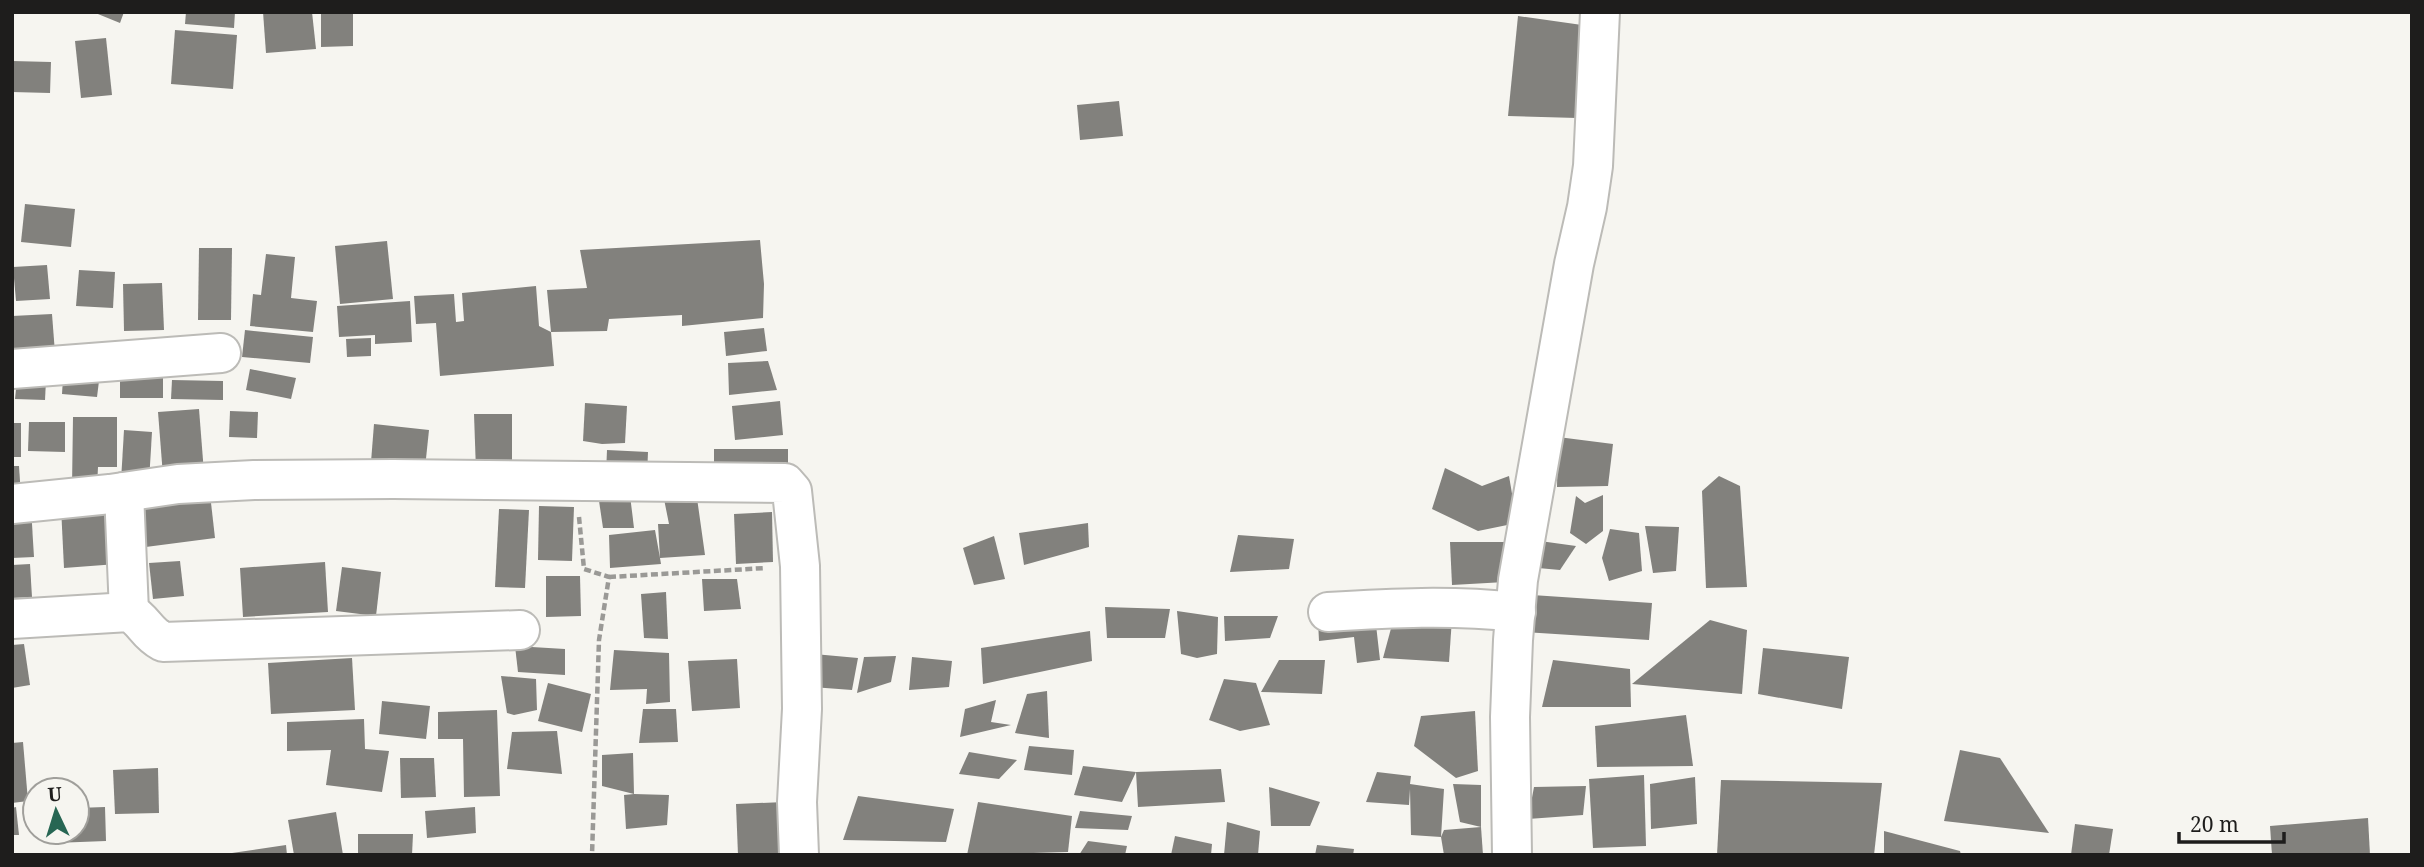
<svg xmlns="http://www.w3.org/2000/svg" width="2424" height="867" font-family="'Noto Serif',serif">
  <rect width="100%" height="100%" fill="#f6f5f0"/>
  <!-- building -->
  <g fill="#82817d">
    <path d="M93,12H124L120,23Z"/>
    <path d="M186,12H235L234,28L185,24Z"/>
    <path d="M263,12H312L316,49L266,53Z"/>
    <path d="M321,12H353V46L321,47Z"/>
    <path d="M1518,16L1582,25L1577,118L1508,116Z"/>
    <path d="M175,30L237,35L233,89L171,84Z"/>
    <path d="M106,38L112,95L81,98L75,41Z"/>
    <path d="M12,61L51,62L50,93L12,92Z"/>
    <path d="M1119,101L1123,136L1080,140L1077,105Z"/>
    <path d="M25,204L75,209L71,247L21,242Z"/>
    <path d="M760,240L764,284L763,318L682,326V315L609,319L607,331L551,332L554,366L440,376L436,323L416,324L414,296L454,294L456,322L464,321L462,293L536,286L539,326L551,332L547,290L587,288L580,250Z"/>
    <path d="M387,241L393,299L340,304L335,246Z"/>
    <path d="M199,248H232L231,320H198Z"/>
    <path d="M266,254L295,257L291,298L317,301L313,332L250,326L253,294L261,295Z"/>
    <path d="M47,265L50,299L16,301L13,267Z"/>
    <path d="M79,270L115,272L113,308L76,306Z"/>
    <path d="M162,283L164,330L124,331L123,284Z"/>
    <path d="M410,301L412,342L375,344V335L339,337L337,306Z"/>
    <path d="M52,314L55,353L12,356V316Z"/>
    <path d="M764,328L767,351L726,356L724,332Z"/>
    <path d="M245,330L313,337L310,363L242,357Z"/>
    <path d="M371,338V356L347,357L346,339Z"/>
    <path d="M768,361L777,390L729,395L728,363Z"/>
    <path d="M250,369L296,378L291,399L246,390Z"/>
    <rect x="120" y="377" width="43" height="21"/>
    <path d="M17,379L46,380L45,400L15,399Z"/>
    <path d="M63,379L99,381L97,397L62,394Z"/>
    <path d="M172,380L223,381V400L171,399Z"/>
    <path d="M780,401L783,435L735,440L732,406Z"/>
    <path d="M585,403L627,406L625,443L602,444L583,441Z"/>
    <path d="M199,409L204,473L163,476L158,412Z"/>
    <path d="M230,411L258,412L257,438L229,437Z"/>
    <path d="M474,414H512V471H476Z"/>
    <path d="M73,417H117V467H98L97,487H72Z"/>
    <path d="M29,422H65V452L28,451Z"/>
    <rect x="12" y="423" width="9" height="34"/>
    <path d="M374,424L429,430L425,468L371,462Z"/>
    <path d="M124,430L152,432L149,482L121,481Z"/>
    <path d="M1558,437L1613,444L1608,486L1557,487Z"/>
    <rect x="714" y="449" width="74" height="27"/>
    <path d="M607,450L648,452L647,476L606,474Z"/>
    <path d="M12,466H19L21,496L12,497Z"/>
    <path d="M1445,468L1482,486L1509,476L1517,523L1478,531L1432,509Z"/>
    <path d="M1719,476L1740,486L1747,587L1706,588L1702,491Z"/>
    <path d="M210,494L215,538L138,548L132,503Z"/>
    <path d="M598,494L630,495L634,528H603Z"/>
    <path d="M663,494L697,498L705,555L660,558L661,564L610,568L609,535L655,530L660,558L658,524H669Z"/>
    <path d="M1603,495V531L1586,544L1570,533L1576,496L1585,503Z"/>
    <path d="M114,505L117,564L64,568L61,507Z"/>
    <path d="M539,506L574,507L572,561L538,560Z"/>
    <path d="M31,508L34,557L12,558V509Z"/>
    <path d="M499,509L529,510L525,588L495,587Z"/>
    <path d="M772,512L773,562L736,564L734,514Z"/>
    <path d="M1088,523L1089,547L1024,565L1019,533Z"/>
    <path d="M1645,526L1679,527L1676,571L1653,573Z"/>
    <path d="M1610,529L1639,533L1642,571L1609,581L1602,558Z"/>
    <path d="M1238,535L1294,539L1289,569L1230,572Z"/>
    <path d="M994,536L1005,579L974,585L963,548Z"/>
    <path d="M1540,541L1576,546L1560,570L1527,567Z"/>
    <path d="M1450,542H1509L1505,582L1452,585Z"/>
    <path d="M180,561L184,596L153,599L149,563Z"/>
    <path d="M325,562L328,612L243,617L240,568Z"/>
    <path d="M30,564L32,597L12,598V565Z"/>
    <path d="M342,567L381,572L376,616L336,611Z"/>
    <path d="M546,576H580L581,616L546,617Z"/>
    <path d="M702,579H737L741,609L704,611Z"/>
    <path d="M666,592L668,639L644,638L641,594Z"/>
    <path d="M1532,595L1652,603L1649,640L1523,632Z"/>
    <path d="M1105,607L1170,609L1165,638H1107Z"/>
    <path d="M1396,610L1452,618L1449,662L1383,658Z"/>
    <path d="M1177,611L1218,617L1217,654L1197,658L1181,654Z"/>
    <path d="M1224,616H1278L1270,638L1225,641Z"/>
    <path d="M1375,616L1380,660L1357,663L1354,637L1319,641L1318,621Z"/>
    <path d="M1710,620L1747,630L1742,694L1632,684Z"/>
    <path d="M1090,631L1092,661L983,684L981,648Z"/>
    <path d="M24,644L30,685L12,688V645Z"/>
    <path d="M515,646L565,649V675L518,672Z"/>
    <path d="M1763,648L1849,657L1842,709L1758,694Z"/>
    <path d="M614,650L669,653L670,702L646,704L647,689L610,690Z"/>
    <path d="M814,654L858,658L852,690L812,687Z"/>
    <path d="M896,656L891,682L857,693L864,657Z"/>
    <path d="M912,657L952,661L949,687L909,690Z"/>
    <path d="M352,658L355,710L271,714L268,663Z"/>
    <path d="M737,659L740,708L692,711L688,661Z"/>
    <path d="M1279,660H1325L1322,694L1261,692Z"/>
    <path d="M1553,660L1630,669L1631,707H1542Z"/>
    <path d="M501,676L536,679L537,710L514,715L507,713Z"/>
    <path d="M1224,679L1256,683L1270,725L1240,731L1209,720Z"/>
    <path d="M548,683L591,694L582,732L538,721Z"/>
    <path d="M1047,691L1049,738L1015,733L1027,694Z"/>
    <path d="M996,700L991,722L1011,725L960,737L965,709Z"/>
    <path d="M382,701L430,706L426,739L379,734Z"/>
    <path d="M643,709H676L678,742L639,743Z"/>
    <path d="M497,710L500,796L464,797L463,739H438V712Z"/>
    <path d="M1475,711L1478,771L1456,778L1414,746L1421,716Z"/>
    <path d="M1686,715L1693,766L1597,767L1595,726Z"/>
    <path d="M364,719L365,749L389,751L382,792L326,785L331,750L287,751V722Z"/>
    <path d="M557,731L562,774L507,769L512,732Z"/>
    <path d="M23,742L28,801L12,803V743Z"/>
    <path d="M1029,746L1074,750L1072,775L1024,770Z"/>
    <path d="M1960,750L2000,758L2049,833L1944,821Z"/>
    <path d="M969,752L1017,760L999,779L959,774Z"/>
    <path d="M633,753L634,794L669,795L667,825L626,829L624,795L634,794L602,786V755Z"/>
    <path d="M400,758H434L436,797L401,798Z"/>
    <path d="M1083,766L1136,772L1221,769L1225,802L1138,807L1136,772L1122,802L1074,795Z"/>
    <path d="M158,768L159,813L115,814L113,770Z"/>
    <path d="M1377,772L1411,776L1410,784L1444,789L1441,837L1411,835L1410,789L1409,805L1366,802Z"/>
    <path d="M1644,775L1646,846L1593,848L1589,779Z"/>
    <path d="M1695,777L1697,824L1651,829L1650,784Z"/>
    <path d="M1721,780L1882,783L1874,855H1717Z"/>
    <path d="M1453,784L1481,785V827L1460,822Z"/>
    <path d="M1586,786L1583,815L1528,819L1534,787Z"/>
    <path d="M1269,787L1320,802L1310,826H1271Z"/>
    <path d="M858,796L954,809L946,842L843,840Z"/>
    <path d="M784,802L786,855H738L736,804Z"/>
    <path d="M978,802L1072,816L1068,852L967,855Z"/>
    <path d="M16,807L19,835H12V808Z"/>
    <path d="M105,807L106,841L54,843V832H77V808Z"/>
    <path d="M475,807L476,833L427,838L425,811Z"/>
    <path d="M1080,811L1132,816L1128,830L1075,828Z"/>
    <path d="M336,812L343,855H294L288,820Z"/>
    <path d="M2368,818L2370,855H2272L2270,826Z"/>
    <path d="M1227,822L1260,831L1258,855H1224Z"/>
    <path d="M2075,824L2113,829L2109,855H2071Z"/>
    <path d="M1481,827L1483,855H1444L1441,837L1444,830Z"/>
    <path d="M1884,831L1960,851L1961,855H1884Z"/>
    <path d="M358,834H413L412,855H358Z"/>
    <path d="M1175,836L1212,844L1211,855H1171Z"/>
    <path d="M1088,841L1127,846L1125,855H1079Z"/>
    <path d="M286,845L287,855H232V853Z"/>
    <path d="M1317,845L1354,849L1353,855H1315Z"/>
  </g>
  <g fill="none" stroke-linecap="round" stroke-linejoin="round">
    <defs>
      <g id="street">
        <path d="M12,369L221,353"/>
        <path d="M124,492L129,612"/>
        <path d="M12,504L110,494L178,484L254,480L393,479L785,483L792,491L800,566L802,709L797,802L799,855"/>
        <path d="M1328,612C1392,608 1451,605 1516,612"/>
        <path d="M12,619L129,612C145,621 145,632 163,642L520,630"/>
        <path d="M1512,855L1510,717L1513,640L1518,580L1574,264L1587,207L1593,166L1600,12"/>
      </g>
    </defs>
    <!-- street casing -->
    <use href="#street" stroke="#bcbbb7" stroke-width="42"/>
    <!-- path -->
    <g stroke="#9a9996" stroke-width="4.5" stroke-dasharray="7 3.5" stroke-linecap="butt">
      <path d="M579,517L584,569L609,577L599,640L592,855"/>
      <path d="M609,577L766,568"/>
    </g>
    <!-- street -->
    <use href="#street" stroke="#fff" stroke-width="38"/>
  </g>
  <!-- border -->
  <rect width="2424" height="867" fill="none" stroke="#1e1d1c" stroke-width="28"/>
  <!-- north arrow -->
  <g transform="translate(56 811) rotate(356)"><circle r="33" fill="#f6f5f0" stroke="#a09f9b" stroke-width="2"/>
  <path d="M0-5L12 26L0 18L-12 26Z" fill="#276653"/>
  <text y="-10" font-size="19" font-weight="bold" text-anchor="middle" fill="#1e1d1c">U</text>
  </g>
  <!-- scale -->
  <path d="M2179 832v10h105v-10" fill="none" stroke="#1e1d1c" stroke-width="3.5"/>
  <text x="2190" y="832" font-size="21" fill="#1e1d1c" stroke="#f6f5f0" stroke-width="5" paint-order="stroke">20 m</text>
</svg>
